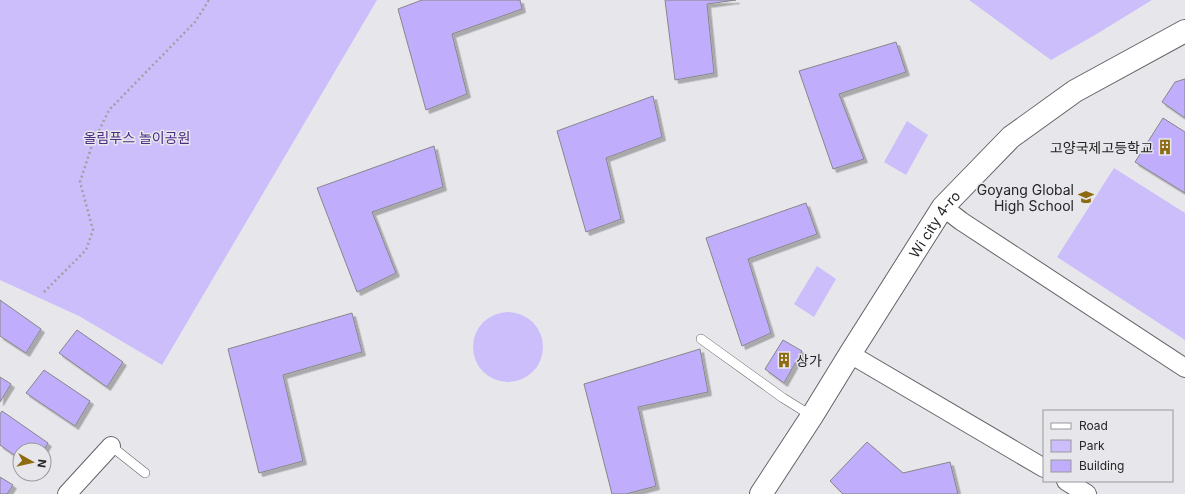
<svg xmlns="http://www.w3.org/2000/svg" width="1185" height="494" font-family="Inter,'Noto Sans KR',sans-serif">
  <defs>
    <filter id="shadow"><feDropShadow dx="3.5" dy="3.5" stdDeviation="0" flood-color="#0004"/></filter>
  </defs>
  <rect width="100%" height="100%" fill="#e7e7eb"/>
  <!-- green -->
  <g fill="#cbbefb">
    <path d="M0,0H377L162,365L79,316L0,280Z"/>
    <path d="M969,0H1152L1095,35L1051,60Z"/>
    <path d="M907,121L928,135L906,175L884,162Z"/>
    <path d="M1114,168L1185,213V340L1057,257Z"/>
    <path d="M817,266L836,279L814,317L794,304Z"/>
    <circle cx="508" cy="347" r="35"/>
  </g>
  <!-- building -->
  <g fill="#c0adfc" stroke="#87868a" filter="url(#shadow)">
    <path d="M422,0H520L522,9L452,34L467,94L426,110L398,9Z"/>
    <path d="M665,0H736L707,4L714,73L675,80Z"/>
    <path d="M896,42L906,72L839,94L864,159L833,169L799,71Z"/>
    <path d="M1185,79V118L1162,102L1175,82Z"/>
    <path d="M653,96L662,137L606,158L621,219L586,232L557,131Z"/>
    <path d="M1163,118L1185,132V193L1135,162Z"/>
    <path d="M434,146L443,187L372,212L396,273L357,292L317,188Z"/>
    <path d="M806,203L817,234L748,259L771,333L742,346L706,238Z"/>
    <path d="M0,300L41,329L26,353L0,336Z"/>
    <path d="M352,313L362,352L283,375L303,461L259,473L228,349Z"/>
    <path d="M77,330L123,362L107,387L59,353Z"/>
    <path d="M783,340L802,351L784,383L765,369Z"/>
    <path d="M700,349L708,392L638,407L656,486L626,494H612L584,384Z"/>
    <path d="M44,370L90,401L75,426L26,393Z"/>
    <path d="M0,377L11,384L0,402Z"/>
    <path d="M2,411L48,443L44,450H20V459L0,445V414Z"/>
    <path d="M867,442L903,473L950,462L958,494H843L830,481Z"/>
    <path d="M0,477L13,485L7,494H0Z"/>
  </g>
  <g fill="none" stroke-linecap="round" stroke-linejoin="round">
    <defs>
      <g id="lane">
        <path d="M701,339L783,398L812,416"/>
        <path d="M111,446L145,473"/>
      </g>
      <g id="street">
        <path d="M943,207L961,221L1185,368"/>
        <path d="M850,354L1044,468"/>
        <path d="M1066,481L1087,494"/>
        <path d="M67,494L111,446"/>
      </g>
      <g id="secondary">
        <path id="s1" d="M761,494L812,416L850,354L943,207L1011,137L1075,91L1185,31"/>
      </g>
    </defs>
    <!-- lane casing -->
    <use href="#lane" stroke="#636266" stroke-width="10"/>
    <!-- street casing -->
    <use href="#street" stroke="#636266" stroke-width="20"/>
    <!-- secondary casing -->
    <use href="#secondary" stroke="#636266" stroke-width="24"/>
    <!-- path -->
    <path stroke="#a0a0a3" stroke-width="2.5" stroke-dasharray="2 3" stroke-linecap="butt" d="M44,292L86,250L93,230L80,182L92,145L109,110L195,22L209,0"/>
    <!-- lane -->
    <use href="#lane" stroke="#fff" stroke-width="9"/>
    <!-- street -->
    <use href="#street" stroke="#fff" stroke-width="18"/>
    <!-- secondary -->
    <use href="#secondary" stroke="#fff" stroke-width="22"/>
  </g>
  <!-- icons -->
  <defs>
    <symbol id="building-bare" viewBox="-9 -9 18 18"><path d="M-4-6H4V6H1V3H-1V6H-4ZM-2.5-4.3h1.7v1.8h-1.7ZM.8-4.3h1.7v1.8H.8ZM-2.5-1h1.7V.8h-1.7ZM.8-1h1.7V.8H.8Z" fill="#8e6b0e" stroke="#e7e7eb" stroke-width="2.5" paint-order="stroke"/></symbol>
    <symbol id="school-bare" viewBox="-9 -9 18 18"><path d="M0-5L7-2L0 1L-7-2ZM-4 1L0 2.5L4 1V4Q0 6-4 4Z" fill="#8e6b0e" stroke="#e7e7eb" stroke-width="2.5" paint-order="stroke"/></symbol>
  </defs>
  <g fill-rule="evenodd">
    <use href="#building-bare" x="1154" y="136" width="22" height="22"/>
    <use href="#school-bare" x="1075" y="186" width="22" height="22"/>
    <use href="#building-bare" x="773" y="349" width="22" height="22"/>
  </g>
  <g text-anchor="middle" dominant-baseline="central" stroke-width="3" stroke-linejoin="round" paint-order="stroke">
    <!-- park labels -->
    <g font-size="14" fill="#4b2d86" stroke="#e7e7eb">
      <text x="137" y="137">올림푸스 놀이공원</text>
    </g>
    <!-- poi labels -->
    <g font-size="14" fill="#252426" stroke="#e7e7eb" text-anchor="end">
      <text x="1153" y="147">고양국제고등학교</text>
      <text x="1074" y="189">Goyang Global<tspan x="1074" dy="16">High School</tspan></text>
      <text x="796" y="360" text-anchor="start">상가</text>
    </g>
    <!-- street labels -->
    <g font-size="14" fill="#252426" stroke="#e7e7eb">
      <text stroke="none"><textPath href="#s1" startOffset="321">Wi city 4-ro</textPath></text>
    </g>
  </g>
  <!-- legend -->
  <rect x="1043" y="410" width="130" height="72" fill="#e7e7eb" stroke="#99999c"/>
  <rect x="1051" y="423" width="20" height="6" fill="#ffffff" stroke="#99999c"/>
  <text x="1079" y="430" font-size="12" fill="#252426">Road</text>
  <rect x="1051" y="440" width="20" height="12" fill="#cbbefb" stroke="#99999c"/>
  <text x="1079" y="450" font-size="12" fill="#252426">Park</text>
  <rect x="1051" y="460" width="20" height="12" fill="#c0adfc" stroke="#99999c"/>
  <text x="1079" y="470" font-size="12" fill="#252426">Building</text>
  <!-- north arrow -->
  <g transform="translate(32 462) rotate(98)"><circle r="19" fill="#e7e7eb" stroke="#99999c"/>
  <path d="M0-3L7 15L0 10L-7 15Z" fill="#8e6b0e"/>
  <text y="-6" font-size="11" font-weight="bold" text-anchor="middle" fill="#252426">N</text>
  </g>
</svg>
